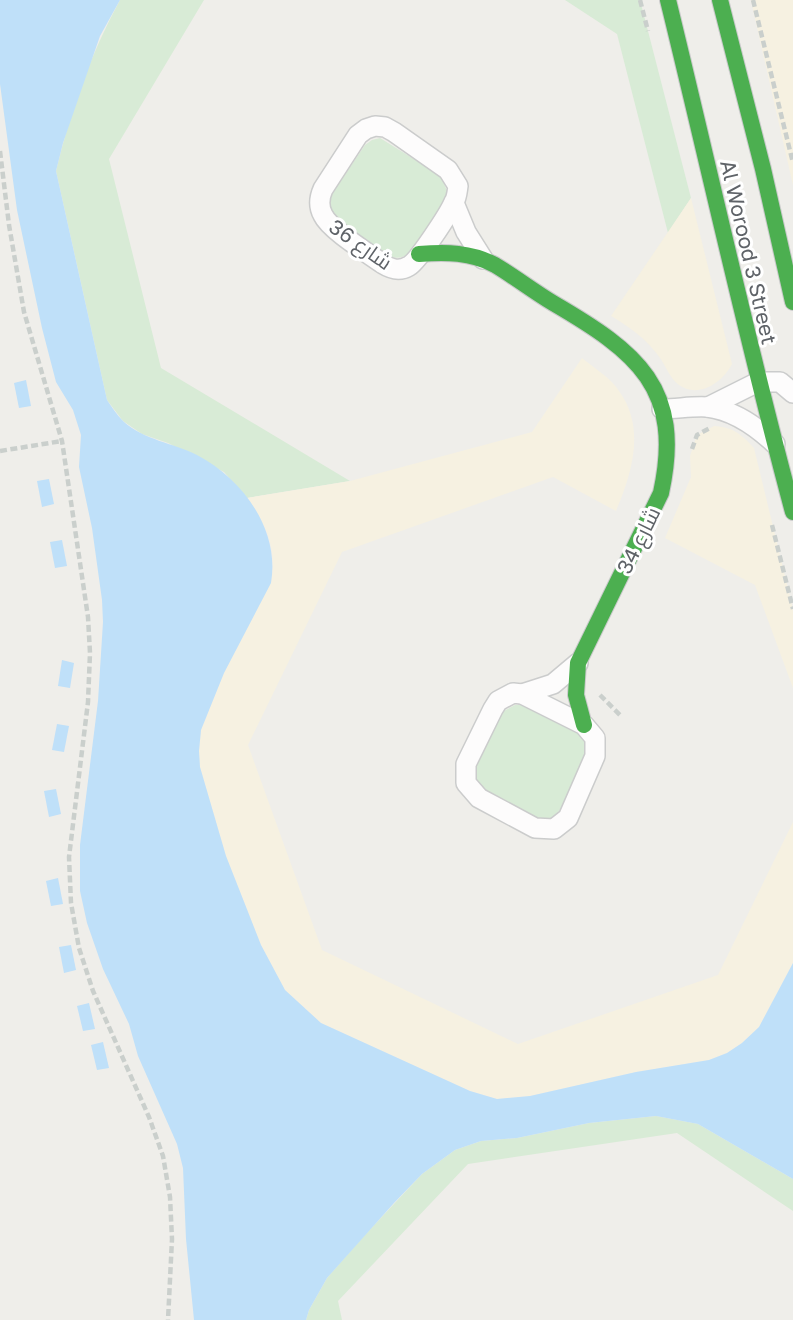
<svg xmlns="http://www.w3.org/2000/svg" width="793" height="1320" font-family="'Golos Text',Cairo,sans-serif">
  <rect width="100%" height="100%" fill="#efeeea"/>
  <!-- green -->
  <g fill="#d8ebd6">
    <path d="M120,0H204L109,159L161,368L350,481L247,498L224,472L168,443L142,434L123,421L107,400L56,171C70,112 91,53 120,0Z"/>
    <path d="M565,0H640L691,198L668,233L617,34Z"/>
    <path d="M380,138L441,176L447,191L445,199L410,253C401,259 395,259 385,255L337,222L328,206L330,197L365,145L372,140Z"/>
    <path d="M515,705H523L581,734C597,756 570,790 559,811C552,819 546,821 535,820L473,785V767L500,713Z"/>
    <path d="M656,1116L698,1124L793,1179V1211L677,1133L468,1164L338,1301L342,1320H306L309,1310L327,1278L362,1238L422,1174L455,1150L481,1141L517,1138L589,1123Z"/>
  </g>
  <!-- sand -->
  <g fill="#f6f1e1">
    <path d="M751,0H793V185L753,10Z"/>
    <path d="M691,198L732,364C723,382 699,399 679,385C669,378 665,363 657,354C645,338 628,326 611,316Z"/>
    <path d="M582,358C594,368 611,378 619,391C646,428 632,473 616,511L553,477L342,552L248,745L322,950L518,1044L718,975L793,822V963L759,1027L742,1043L727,1053L709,1060L636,1072L530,1096L497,1099L470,1091L321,1023L285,990L261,945L226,856L200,767L199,751L201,730L224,673L271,582C277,548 267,526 247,498L350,481L532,432Z"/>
    <path d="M714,426C733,427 741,434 754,448L793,609V688L755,585L665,538L691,477L690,456L697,435Z"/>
  </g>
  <!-- water -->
  <g fill="#bfe0f9">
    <path d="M0,0H120L100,36L63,143L56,171L107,400C112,407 117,415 123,421C144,440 173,443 197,455C243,479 280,530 271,583L224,673L201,730L199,751L200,767L226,856L261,945L285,990L321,1023L470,1091L497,1099L530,1096L636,1072L709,1060L727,1053L742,1043L759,1027L793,963V1179L698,1124L656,1116L589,1123L517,1138L481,1141L455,1150L422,1174L394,1203L327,1278L309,1310L306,1320H194L186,1239L183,1168L177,1144L138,1056L129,1024L103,969L87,923L80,891V845L98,701L103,622L102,600L92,528L79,467L81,435L73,410L56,382L42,328L17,210L0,84Z"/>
    <path d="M26,380L31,406L19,408L14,383Z"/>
    <path d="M49,479L54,504L42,507L37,481Z"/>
    <path d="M62,540L67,566L55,568L50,542Z"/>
    <path d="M62,660L74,663L70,688L58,686Z"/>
    <path d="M57,724L69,726L64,752L52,750Z"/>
    <path d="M56,789L61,814L49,817L44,791Z"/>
    <path d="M58,878L63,904L51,906L46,881Z"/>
    <path d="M71,945L76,970L64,973L59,947Z"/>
    <path d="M89,1003L95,1029L83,1031L77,1006Z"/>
    <path d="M103,1042L109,1068L97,1070L91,1045Z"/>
  </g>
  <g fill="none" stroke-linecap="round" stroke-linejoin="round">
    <defs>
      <g id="street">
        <path d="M375,126L385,127L394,132L448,170L458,186C457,192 457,197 454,202C449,214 418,261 409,266C399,272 391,269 383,264C368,253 330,230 323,215C318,206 319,198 323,189L358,135L366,129Z"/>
        <path d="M454,203L466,232L483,259"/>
        <path d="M708,407L758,382H780L793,393"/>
        <path d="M662,409C677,409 692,406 707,407C733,410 757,427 775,444"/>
        <path d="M513,693L522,694L584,725L595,738V756L568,818L554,829L535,828L479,798L466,783V764L493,709L498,701Z"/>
        <path d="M522,694L553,684L578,663"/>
      </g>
      <g id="fast">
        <path d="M668,0C710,171 747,342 793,512"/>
        <path d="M720,0L763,169L793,302"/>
        <path d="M419,254C446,252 471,252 495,265C515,277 533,291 553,303C637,352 684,388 661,493L578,663L576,695L584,725"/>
      </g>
    </defs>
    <!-- street casing -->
    <use href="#street" stroke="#cbcccc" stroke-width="22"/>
    <!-- fast casing -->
    <use href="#fast" stroke="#cacacb" stroke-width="18"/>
    <!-- path -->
    <g stroke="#cacfcc" stroke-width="4.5" stroke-dasharray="7 3.5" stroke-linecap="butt">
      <path d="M640,0L648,31"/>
      <path d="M753,0L793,163"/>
      <path d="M0,151L9,225L24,312L62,441L88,617L90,653L88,702L69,857L71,903L79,948L93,991L149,1117L163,1156L170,1197L172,1239L168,1320"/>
      <path d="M692,449L697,435L710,428"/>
      <path d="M0,451L62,441"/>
      <path d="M772,525L793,609"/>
      <path d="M600,695L620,715"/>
    </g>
    <!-- street -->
    <use href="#street" stroke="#fdfcfc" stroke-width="19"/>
    <!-- fast -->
    <use href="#fast" stroke="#4caf50" stroke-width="16"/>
  </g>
  <g text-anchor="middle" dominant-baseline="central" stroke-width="6" stroke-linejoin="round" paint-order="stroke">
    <!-- street labels -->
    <g font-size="21" fill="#5f6368" stroke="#fff">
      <text transform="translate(361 244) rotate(35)">شارع 36</text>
      <text transform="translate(749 252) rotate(77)">Al Worood 3 Street</text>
      <text transform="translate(638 540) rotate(-64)">شارع 34</text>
    </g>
  </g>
</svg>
